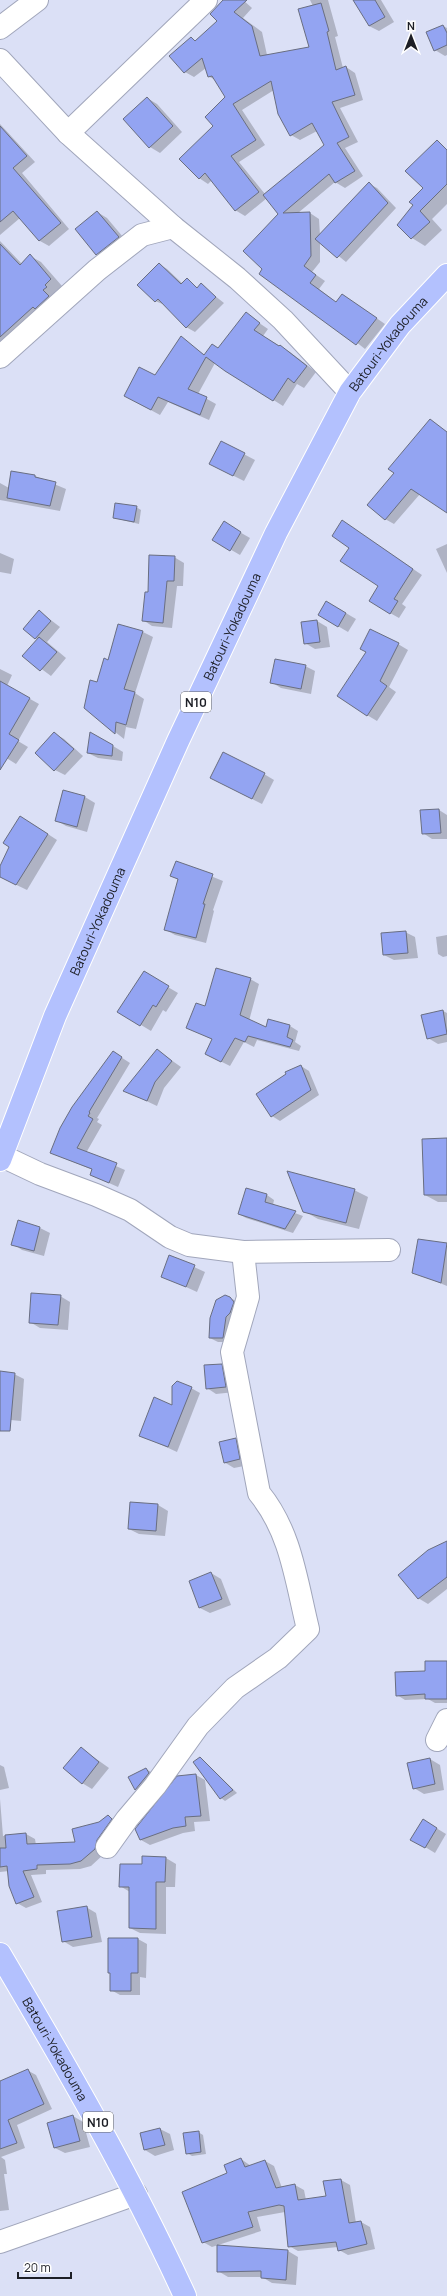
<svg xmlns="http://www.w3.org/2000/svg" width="447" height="2296" font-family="Manrope,sans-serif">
  <rect width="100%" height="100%" fill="#dbe0f6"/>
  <!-- shadow -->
  <g fill="#0003" fill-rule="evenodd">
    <path d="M226,0H243L252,8L243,18L262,32L267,55L310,47L313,6L310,0H328L338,36L335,37L343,68L346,67L355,73L363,100L340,108L358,142L345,148L363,176L345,188L335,182L298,213H310L319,219L320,236L369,184L377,188L396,208L346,262L320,241V262L312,272L325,281L319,289L337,303L343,295L385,324L365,349L264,269L280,214L267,198L245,216L235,210L212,180L208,184L199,178L215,126L227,97L217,81L208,76L206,68L194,77L185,72L191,38L196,41L219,21ZM274,90L291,135L300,140L317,131L325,145L265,194L239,162L265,145L242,110Z"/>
    <path d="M361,0H381L394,22L379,31L369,26Z"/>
    <path d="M443,26L447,28V55L445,56L435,50Z"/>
    <path d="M147,98L157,104L182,132L160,153L150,147Z"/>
    <path d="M0,124L35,162L22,173L69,229L49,246L40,241L20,218L0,235Z"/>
    <path d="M447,150V204L432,219L442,230L425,246L412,238L399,225L414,205Z"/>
    <path d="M97,212L107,218L128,243L107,260L97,254Z"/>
    <path d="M0,241L22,264L30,256L41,262L62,286L55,292L57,294L0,354Z"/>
    <path d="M159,264L167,269L183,284L187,280L198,288L201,285L224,303L195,332L186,327L165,305L155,301Z"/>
    <path d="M246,314L268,329L263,336L290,352L316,372L304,388L297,384L283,406L215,363L198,394L216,404L209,420L168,402L160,415L134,401L155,376L181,338L205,355L218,349Z"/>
    <path d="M430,420L447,432V512L420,494L394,524L385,519L395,473Z"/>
    <path d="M221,442L255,460L244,481L220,469Z"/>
    <path d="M12,472L35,476L66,489L60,511L0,500V483L9,488Z"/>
    <path d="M136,507L141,510L139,524L114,518Z"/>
    <path d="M224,523L250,538L240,555L214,540Z"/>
    <path d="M351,527L422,575L402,604L406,607L399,618L390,613L380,585L350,547Z"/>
    <path d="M447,544V573L436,549Z"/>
    <path d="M0,553L14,559L11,574L0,572Z"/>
    <path d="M174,557L184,563L183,586H177L172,628L152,626L143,620L149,593Z"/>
    <path d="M327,602L356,619L348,632L319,615Z"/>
    <path d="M39,611L60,627L47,642L66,658L51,676L24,656L38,640L24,628Z"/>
    <path d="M317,621L327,627L330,647L315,649L305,643Z"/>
    <path d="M118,625L143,632L153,637L135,693L144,699L136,729L126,727L124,739L85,708L109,661Z"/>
    <path d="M398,644L408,650L389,687L396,692L377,721L367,715L368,652Z"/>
    <path d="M305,666L315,671L311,694L281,688L271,682Z"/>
    <path d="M0,669L12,675L7,686L39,704L18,741L28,747L16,764L0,754Z"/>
    <path d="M54,733L64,739L83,756L65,775L55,770Z"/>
    <path d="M113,746L123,752L122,761L98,758L88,753Z"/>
    <path d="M264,774L274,780L262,804L221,783Z"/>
    <path d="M63,791L85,797L95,803L87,832L66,826L56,820Z"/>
    <path d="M439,810L447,815V839H432L423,833Z"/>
    <path d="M31,823L57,840L27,890L0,877V868Z"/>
    <path d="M176,862L223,881L213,910L214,911L206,943L175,935L166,930L179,880L171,876Z"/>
    <path d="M405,932L415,937L418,958L394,960L384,955Z"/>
    <path d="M447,935V956L443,957L438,954L436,937Z"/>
    <path d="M144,973L178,993L166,1012L163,1010L151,1031L118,1011Z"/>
    <path d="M250,979L259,984L249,1021L267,1029L290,1026L298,1031L295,1042L301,1046L299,1051L257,1040L254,1047L244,1042L230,1066L206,1054L213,1040L187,1027L205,1008Z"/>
    <path d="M443,1011L447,1013V1042L438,1044L428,1038Z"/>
    <path d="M157,1050L181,1067L164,1088L157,1106L125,1091Z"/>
    <path d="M113,1052L130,1063L97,1118L99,1119L97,1122L102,1125L86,1153L125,1170L118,1187L91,1175L93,1170L51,1153Z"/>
    <path d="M301,1066L309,1071L319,1095L280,1121L272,1116Z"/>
    <path d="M447,1139V1202H438L425,1195Z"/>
    <path d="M354,1190L368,1197L359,1229L318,1219L304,1211Z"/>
    <path d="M267,1195L274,1200L273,1205L303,1216L293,1233L246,1218L239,1214Z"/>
    <path d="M19,1222L40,1228L50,1233L44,1256L22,1250L13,1244Z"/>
    <path d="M419,1240L447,1244V1286L413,1272Z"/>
    <path d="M170,1256L205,1272L197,1292L162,1276Z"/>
    <path d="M60,1296L70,1302L68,1330L40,1328L30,1322Z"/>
    <path d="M230,1298L238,1302L230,1342H218L210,1338Z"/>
    <path d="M221,1365L231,1371L235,1392L216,1394L207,1388Z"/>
    <path d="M0,1372L14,1374L24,1379L21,1421L0,1419Z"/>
    <path d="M191,1388L200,1393L177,1452L140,1435Z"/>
    <path d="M236,1439L246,1445L249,1465L234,1468L224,1462Z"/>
    <path d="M158,1505L168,1511L165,1536L139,1534L129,1529Z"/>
    <path d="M447,1542V1589L428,1604L418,1598Z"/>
    <path d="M211,1573L221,1579L231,1605L210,1613L200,1608Z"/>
    <path d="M447,1662V1703H435L428,1699L405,1700L397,1695L426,1672Z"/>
    <path d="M81,1748L109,1768L92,1789L82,1783Z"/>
    <path d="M200,1758L204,1761L237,1793L225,1801L221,1798Z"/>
    <path d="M430,1759L440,1765L444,1790L424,1794L414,1788L409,1764Z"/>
    <path d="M0,1765L4,1767L9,1788L0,1790Z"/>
    <path d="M146,1769L156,1775L146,1795L136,1789L130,1778Z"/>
    <path d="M196,1775L205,1780L210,1821L194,1822L195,1831L183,1833L150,1845L141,1840Z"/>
    <path d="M0,1799L3,1836L26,1834L35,1839L36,1845L76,1843L108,1816L117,1821L104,1854L91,1866L80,1869L46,1870V1874L31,1875L42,1902L26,1908L17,1903L9,1871L0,1872Z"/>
    <path d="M423,1820L446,1834L435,1853L412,1839Z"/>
    <path d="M166,1858L176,1864L175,1887H166V1934L140,1933L130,1928V1892L120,1886L143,1866Z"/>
    <path d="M86,1907L96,1913L102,1942L73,1947L63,1941Z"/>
    <path d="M138,1939L147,1944L146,1978L140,1977V1995H120L111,1990Z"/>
    <path d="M27,2070L36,2075L52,2109L17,2125L25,2148L1,2157L5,2160L7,2174H4L9,2210L0,2211V2092Z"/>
    <path d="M73,2116L83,2122L90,2147L65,2153L55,2148Z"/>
    <path d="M160,2129L170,2134L174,2150L155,2156L145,2150L141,2134Z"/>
    <path d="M198,2132L203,2135L206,2154L192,2156L187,2153Z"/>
    <path d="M241,2159L251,2166L265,2161L274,2166L282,2188L295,2185L304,2190L306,2200L327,2197L341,2180L350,2185L356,2223L361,2222L370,2227L375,2249L348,2255L339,2250L338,2247L298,2251L289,2246L285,2212L257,2217L261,2231L212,2247L203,2242L229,2173Z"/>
    <path d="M218,2246L288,2251L298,2257L296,2285L272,2283L262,2277H228L218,2271Z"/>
  </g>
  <!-- building -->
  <g fill="#93a4f2" stroke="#696e81">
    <path d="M223,0H247L234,12L252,26L260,56L309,47L298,9L321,3L329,31L327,32L336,70L346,66L355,95L332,102L349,137L337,143L355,171L335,183L329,174L283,213L310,212L311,256L304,266L316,275L310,283L336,302L342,294L377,318L356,345L259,274L262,269L243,251L278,214L263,195L324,145L312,123L290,136L278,114L271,81L233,104L256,140L231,156L259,192L235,211L205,173L199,179L179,159L213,126L205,117L225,97L212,76L208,77L202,58L184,73L169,56L191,37L195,41L217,21L210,14Z"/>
    <path d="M353,0H375L385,17L369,26Z"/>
    <path d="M443,25L447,33V45L434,51L426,32Z"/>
    <path d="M147,97L173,126L149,148L123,119Z"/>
    <path d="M0,126L27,156L13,168L61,223L39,241L13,211L0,222Z"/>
    <path d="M437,140L447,150V184L420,211L430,222L411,239L397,225L413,205L409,202L423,188L405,171Z"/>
    <path d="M369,182L388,203L337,258L315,239Z"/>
    <path d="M97,211L119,237L96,255L75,229Z"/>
    <path d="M0,244L20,265L30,254L51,279L45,285L47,287L43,290L49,296L35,309L33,307L0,337Z"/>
    <path d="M159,263L181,284L187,278L197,288L201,283L216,297L186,328L158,299L155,302L137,285Z"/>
    <path d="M246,312L260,323L254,330L279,346L280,345L307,366L294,383L288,378L273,401L225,371L206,357L188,389L207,397L200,415L158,397L151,410L124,396L139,367L155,375L181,336L204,355L212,344L218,348Z"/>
    <path d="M430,419L447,432V513L411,489L385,520L367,505L394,473L388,469Z"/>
    <path d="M221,441L245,453L233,476L209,464Z"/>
    <path d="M11,471L35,475V477L56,482L50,506L7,498Z"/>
    <path d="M115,503L137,506L134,522L113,518Z"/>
    <path d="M342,520L413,569L394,599L398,601L390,614L369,601L378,586L340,561L349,548L332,536Z"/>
    <path d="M224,521L241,532L230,551L212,540Z"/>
    <path d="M149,555L175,556L174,581H167L163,623L142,621L145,592H148Z"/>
    <path d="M326,601L346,613L338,627L318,615Z"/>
    <path d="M39,610L51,621L35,639L23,629Z"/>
    <path d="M317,620L320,642L304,644L301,622Z"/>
    <path d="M118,624L143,631L124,689L135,692L126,725L116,722L115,734L84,708L90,680L97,682L104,658L108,660Z"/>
    <path d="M370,629L399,643L380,681L387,686L367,716L337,696L366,652L360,649Z"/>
    <path d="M39,637L57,652L40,671L22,656Z"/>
    <path d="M275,659L306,665L301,689L270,683Z"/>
    <path d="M0,681L30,698L9,734L19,740L0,770Z"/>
    <path d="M54,732L74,749L54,771L35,753Z"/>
    <path d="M90,732L113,745L112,756L87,753Z"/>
    <path d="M223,752L265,773L252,799L210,778Z"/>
    <path d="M63,790L85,796L77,827L55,821Z"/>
    <path d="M439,809L441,833L422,834L420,810Z"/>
    <path d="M20,816L48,834L16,885L0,877V866L9,847L3,843Z"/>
    <path d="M176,861L213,874L203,904H205L196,938L164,930L178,879L170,876Z"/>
    <path d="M406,931L408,953L383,955L381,933Z"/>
    <path d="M216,968L251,978L240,1015L266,1027L268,1019L290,1025L287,1037L293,1040L290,1047L248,1036L245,1042L235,1038L221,1062L205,1054L212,1039L186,1028L196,1003L205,1006Z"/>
    <path d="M144,971L169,986L156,1007L153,1005L140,1026L117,1012Z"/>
    <path d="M443,1010L447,1034L427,1039L421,1015Z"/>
    <path d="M157,1049L172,1061L155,1082L147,1101L123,1091Z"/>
    <path d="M113,1051L122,1057L89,1112L90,1113L88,1116L93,1119L77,1148L117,1163L109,1183L90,1175L92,1169L50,1153L60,1128L72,1107Z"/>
    <path d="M301,1065L311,1090L271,1117L256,1094L286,1074L285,1072Z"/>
    <path d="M447,1138V1195H424L422,1139Z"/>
    <path d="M287,1171L355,1189L346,1223L303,1212Z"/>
    <path d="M246,1188L267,1194L265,1202L296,1211L285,1229L238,1214Z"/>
    <path d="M18,1220L40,1227L34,1251L11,1245Z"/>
    <path d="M418,1239L447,1243L441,1283L412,1273Z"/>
    <path d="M169,1255L195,1265L186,1287L161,1277Z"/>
    <path d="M31,1293L61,1295L58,1325L29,1323Z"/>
    <path d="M225,1295L230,1297L234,1302L230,1313L226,1317L223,1338H209L210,1318L216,1300Z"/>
    <path d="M222,1364L226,1387L206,1389L204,1365Z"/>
    <path d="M0,1371L15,1373L10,1431H0Z"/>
    <path d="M177,1381L192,1387L168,1447L139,1436L154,1397L172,1405V1386Z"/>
    <path d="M236,1438L240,1459L224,1463L219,1442Z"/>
    <path d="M130,1502L158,1504L156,1531L128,1529Z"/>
    <path d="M447,1541V1577L418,1599L398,1575L428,1550Z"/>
    <path d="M211,1572L222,1599L199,1608L189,1581Z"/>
    <path d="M425,1661H447V1699H425V1694L396,1696L395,1672L425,1671Z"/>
    <path d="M81,1747L99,1762L82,1784L63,1768Z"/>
    <path d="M200,1757L233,1790L220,1799L193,1762Z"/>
    <path d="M430,1758L435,1784L413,1789L407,1763Z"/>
    <path d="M146,1768L149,1773L135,1790L128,1777Z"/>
    <path d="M196,1774L201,1816L185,1817L186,1826L173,1828L140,1840L135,1829L177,1776Z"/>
    <path d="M108,1815L112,1819L97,1840L95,1849L81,1861L70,1864L37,1865V1869L23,1871L34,1897L16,1904L9,1886L7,1866L0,1867V1848H6L5,1835L26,1833L27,1844L75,1842L72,1829L99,1822Z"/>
    <path d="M423,1819L437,1828L425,1848L410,1840Z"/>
    <path d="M142,1856L166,1857L165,1882H156V1929L129,1928V1887H119L120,1864H142Z"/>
    <path d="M87,1906L92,1937L62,1942L57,1911Z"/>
    <path d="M108,1938H138V1973H131V1991H110V1973H108Z"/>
    <path d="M28,2069L44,2104L8,2120L17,2143L0,2149V2081Z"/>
    <path d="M73,2115L80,2141L54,2148L47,2123Z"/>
    <path d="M160,2128L165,2145L144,2150L140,2133Z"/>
    <path d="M199,2131L201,2152L186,2154L183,2133Z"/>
    <path d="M241,2158L245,2167L265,2160L276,2188L295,2184L298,2200L326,2196L323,2181L341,2179L349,2223L361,2221L367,2244L338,2251L336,2242L288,2247L284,2206L279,2205L248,2212L253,2227L202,2243L182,2192L227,2173L224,2165Z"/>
    <path d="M217,2245L288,2250L286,2280L261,2278V2271L217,2272Z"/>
  </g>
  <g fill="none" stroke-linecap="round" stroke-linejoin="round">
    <defs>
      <g id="minor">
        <path d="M0,28L37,0"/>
        <path d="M0,60L68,133L173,227L237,278L283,320L350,392"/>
        <path d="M68,133L206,0"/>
        <path d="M0,357L97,270L142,235L173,227"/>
        <path d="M2,1156L40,1174L96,1195L130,1210L170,1237L189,1245L243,1252L389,1250"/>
        <path d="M437,1740L447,1720"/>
        <path d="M107,1847L127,1819L155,1786L198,1726L235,1688L278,1658L308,1629C296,1580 291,1532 259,1493L232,1352L248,1297L243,1252"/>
        <path d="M0,2242L136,2194"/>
      </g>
      <g id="highway">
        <path id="s1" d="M0,1160L55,1016L178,741L276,533L350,392L400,325L447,275"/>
        <path id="s2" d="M0,1954C66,2066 131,2178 185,2296"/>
      </g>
    </defs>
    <!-- minor casing -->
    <use href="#minor" stroke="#a1a6bb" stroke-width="24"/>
    <!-- highway casing -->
    <use href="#highway" stroke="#fff" stroke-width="24"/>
    <!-- minor -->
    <use href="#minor" stroke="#fff" stroke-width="22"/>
    <!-- highway -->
    <use href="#highway" stroke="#b3c1fe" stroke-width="22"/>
  </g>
  <g text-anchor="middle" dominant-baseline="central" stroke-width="3.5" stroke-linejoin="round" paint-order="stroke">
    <!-- shield labels -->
    <g fill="#fff" stroke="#616267" stroke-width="1">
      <rect x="181" y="692" width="30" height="20" rx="3"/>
      <rect x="83" y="2112" width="30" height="20" rx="3"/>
    </g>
    <g font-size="12" font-weight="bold" fill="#1d1f26">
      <text x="196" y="702">N10</text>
      <text x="98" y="2122">N10</text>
    </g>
    <!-- street labels -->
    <g font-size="13" fill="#1d1f26" stroke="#fff">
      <text stroke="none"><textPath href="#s1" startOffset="906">Batouri-Yokadouma</textPath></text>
      <text stroke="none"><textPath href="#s1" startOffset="582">Batouri-Yokadouma</textPath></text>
      <text stroke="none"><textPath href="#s1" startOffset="258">Batouri-Yokadouma</textPath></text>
      <text stroke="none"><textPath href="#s2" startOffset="110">Batouri-Yokadouma</textPath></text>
    </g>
  </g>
  <!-- north arrow -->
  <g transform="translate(411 36)" stroke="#ffffff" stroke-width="3" paint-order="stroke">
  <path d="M0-3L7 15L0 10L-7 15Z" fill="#1d1f26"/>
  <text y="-6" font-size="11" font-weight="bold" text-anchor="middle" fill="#1d1f26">N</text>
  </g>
  <!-- scale -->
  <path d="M18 2272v6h53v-6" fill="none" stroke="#1d1f26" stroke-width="2"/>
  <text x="24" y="2272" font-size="12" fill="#1d1f26" stroke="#ffffff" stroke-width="3" paint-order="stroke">20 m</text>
</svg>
